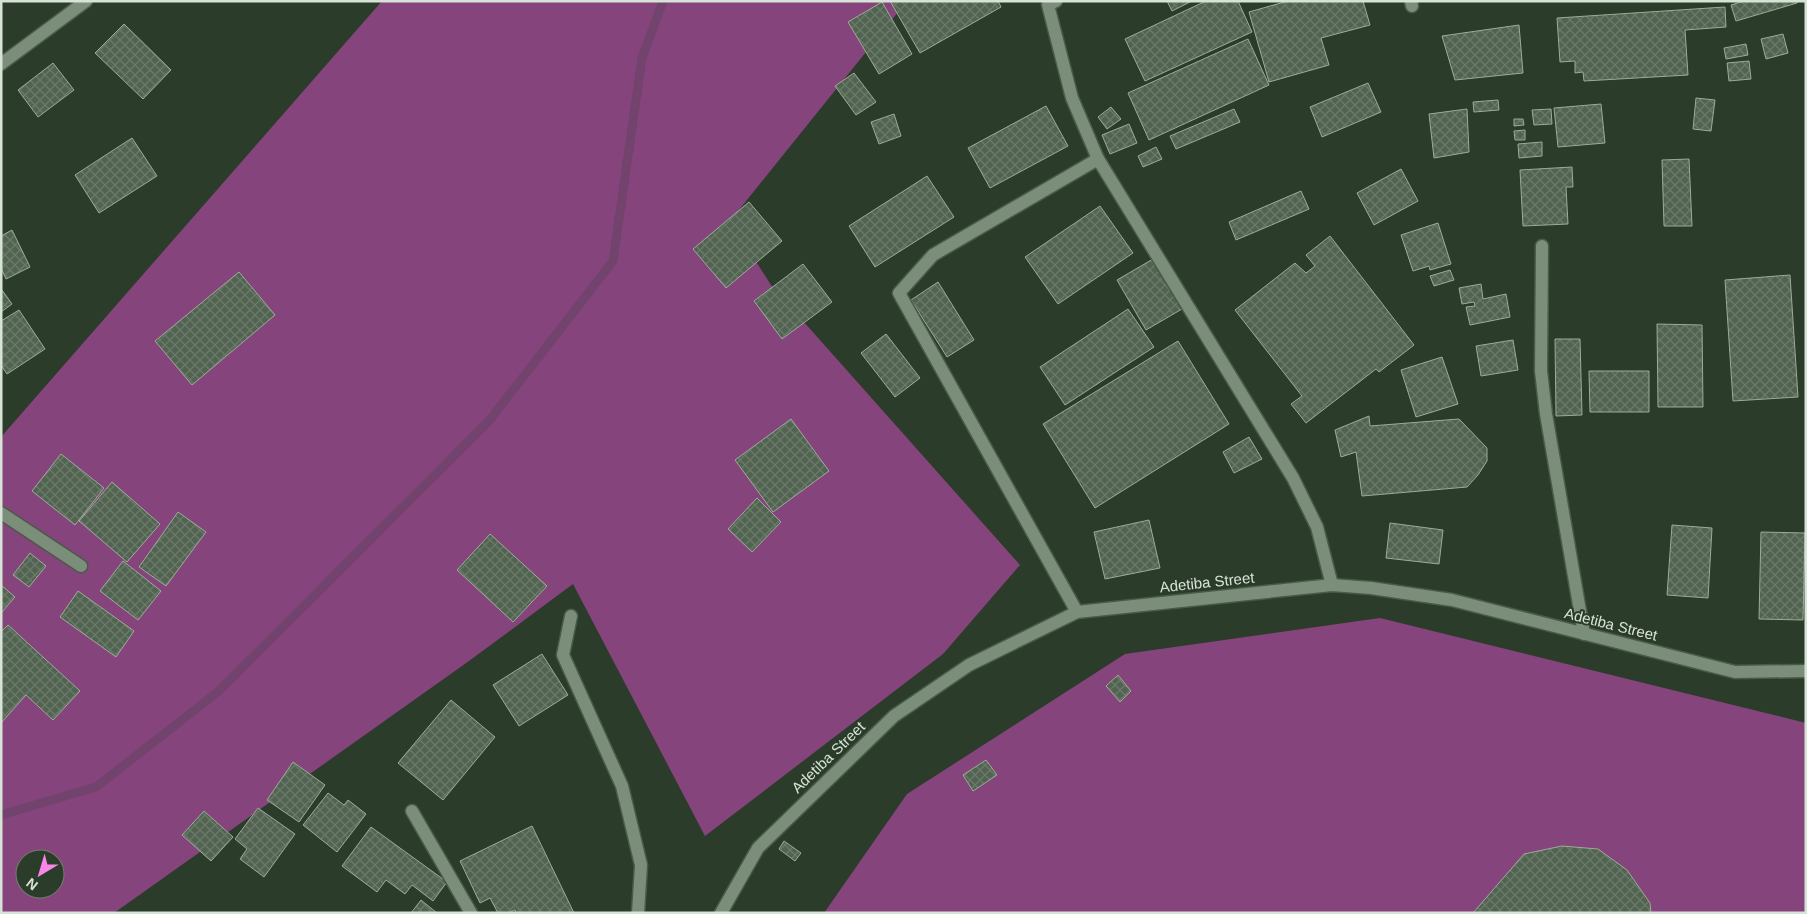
<svg xmlns="http://www.w3.org/2000/svg" width="1807" height="914" font-family="Helvetica,sans-serif">
  <defs>
    <pattern id="building-cross-hatch" width="8" height="8" patternUnits="userSpaceOnUse" patternTransform="scale(1.25)"><rect width="8" height="8" fill="#526451"/><path d="M0 0l8 8M0 8l8-8" fill="none" stroke="#6a7a69"/></pattern>
  </defs>
  <rect width="100%" height="100%" fill="#2b3c2a"/>
  <!-- grass -->
  <g fill="#86447d" fill-rule="evenodd">
    <path d="M382,1H907L730,221L771,285L1020,565L943,654L705,836L573,584L469,661L114,913H1V437ZM25,859H55V889H25Z"/>
    <path d="M1380,618L1806,723V913H824L907,794L1125,654Z"/>
  </g>
  <g fill="none" stroke-linecap="round" stroke-linejoin="round">
    <!-- stream -->
    <path stroke="#72446d" stroke-width="9" d="M1,815L96,787L219,691L489,421L613,261L642,58L663,1"/>
  </g>
  <!-- building -->
  <g fill="url(#building-cross-hatch)" stroke="#9aad98">
    <path d="M890,1H998L1001,7L920,53Z"/>
    <path d="M1167,1H1192L1172,11Z"/>
    <path d="M1206,1H1238L1252,32L1145,81L1125,39Z"/>
    <path d="M1288,1H1363L1370,25L1321,38L1329,65L1269,82L1249,12Z"/>
    <path d="M1744,1H1797V3L1736,21L1731,5Z"/>
    <path d="M882,2L912,54L879,74L848,22Z"/>
    <path d="M1725,7L1726,27L1685,30L1688,75L1584,81L1583,72L1575,73V61L1560,62L1557,18Z"/>
    <path d="M124,24L171,70L143,99L95,53Z"/>
    <path d="M1519,25L1523,73L1455,80L1442,36Z"/>
    <path d="M1783,34L1788,53L1766,59L1761,39Z"/>
    <path d="M1248,39L1269,85L1149,140L1128,93Z"/>
    <path d="M1746,44L1748,55L1726,59L1724,48Z"/>
    <path d="M1749,61L1751,79L1729,81L1727,63Z"/>
    <path d="M53,63L74,90L38,117L18,90Z"/>
    <path d="M854,73L876,102L856,115L835,86Z"/>
    <path d="M1368,83L1381,112L1322,137L1310,107Z"/>
    <path d="M1696,98L1715,100L1711,131L1693,129Z"/>
    <path d="M1498,100L1499,110L1474,112L1473,102Z"/>
    <path d="M1601,104L1605,143L1558,147L1554,108Z"/>
    <path d="M1046,106L1068,146L990,188L968,148Z"/>
    <path d="M1111,107L1121,119L1107,129L1098,117Z"/>
    <path d="M1234,109L1240,122L1176,149L1170,136Z"/>
    <path d="M1467,109L1469,152L1434,158L1429,114Z"/>
    <path d="M1551,109L1552,124L1534,125L1532,110Z"/>
    <path d="M894,114L901,136L879,144L871,122Z"/>
    <path d="M1514,119H1523L1524,125L1514,126Z"/>
    <path d="M1129,124L1137,143L1110,154L1102,135Z"/>
    <path d="M1525,130V140H1515L1514,131Z"/>
    <path d="M132,138L157,176L99,213L75,175Z"/>
    <path d="M1542,142V156L1519,158L1518,144Z"/>
    <path d="M1156,147L1162,159L1143,167L1138,156Z"/>
    <path d="M1689,159L1692,226H1664L1662,160Z"/>
    <path d="M1572,167L1573,187H1566L1568,224L1523,226L1520,170Z"/>
    <path d="M1401,169L1418,201L1374,225L1357,193Z"/>
    <path d="M927,176L954,217L875,267L849,226Z"/>
    <path d="M1301,191L1309,209L1236,240L1229,222Z"/>
    <path d="M749,202L782,241L726,288L693,249Z"/>
    <path d="M1100,206L1133,253L1058,304L1025,257Z"/>
    <path d="M1438,223L1451,264L1430,270L1429,266L1413,271L1401,235Z"/>
    <path d="M12,230L30,267L6,279L1,268V236Z"/>
    <path d="M1330,236L1414,345L1379,372L1376,369L1306,423L1291,404L1302,396L1235,310L1295,263L1306,273L1315,266L1306,255Z"/>
    <path d="M1153,259L1182,309L1146,330L1117,280Z"/>
    <path d="M803,264L832,302L782,339L754,301Z"/>
    <path d="M1450,270L1454,280L1434,286L1430,276Z"/>
    <path d="M239,272L275,315L192,385L155,341Z"/>
    <path d="M1790,275L1798,397L1733,401L1725,280Z"/>
    <path d="M938,282L974,340L947,357L911,300Z"/>
    <path d="M1481,284L1483,299L1506,294L1510,317L1470,325L1466,307L1475,306L1474,302L1462,304L1459,288Z"/>
    <path d="M2,290L12,304L1,312V291Z"/>
    <path d="M1128,309L1154,347L1065,405L1040,367Z"/>
    <path d="M19,310L45,349L7,374L1,365V321Z"/>
    <path d="M1657,324L1702,325L1703,407H1658Z"/>
    <path d="M886,334L920,378L895,397L861,353Z"/>
    <path d="M1555,339H1580L1582,415L1556,416Z"/>
    <path d="M1513,340L1518,370L1481,376L1476,346Z"/>
    <path d="M1178,341L1229,424L1095,508L1043,424Z"/>
    <path d="M1442,357L1458,404L1416,417L1401,370Z"/>
    <path d="M1589,371H1649V412H1590Z"/>
    <path d="M1369,416L1370,426L1459,419L1487,448V461L1478,475L1467,487L1362,496L1356,452L1341,457L1335,430Z"/>
    <path d="M791,419L829,471L773,512L735,460Z"/>
    <path d="M1249,437L1262,459L1234,473L1223,452Z"/>
    <path d="M61,454L104,488L75,525L32,491Z"/>
    <path d="M112,482L160,524L127,562L79,521Z"/>
    <path d="M757,498L781,522L752,552L728,529Z"/>
    <path d="M178,512L206,532L166,586L139,567Z"/>
    <path d="M1149,520L1160,568L1105,579L1094,532Z"/>
    <path d="M1390,523L1443,530L1439,564L1386,558Z"/>
    <path d="M1672,525L1712,528L1708,598L1667,595Z"/>
    <path d="M1761,532L1805,533L1803,620L1759,619Z"/>
    <path d="M490,534L547,586L513,622L457,570Z"/>
    <path d="M30,553L46,566L29,587L13,575Z"/>
    <path d="M123,561L161,591L138,620L100,591Z"/>
    <path d="M1,585L15,597L1,613Z"/>
    <path d="M78,591L134,631L116,657L60,617Z"/>
    <path d="M8,625L80,691L53,720L26,695L1,723V632Z"/>
    <path d="M542,654L568,695L519,726L493,685Z"/>
    <path d="M1118,675L1131,691L1120,702L1106,686Z"/>
    <path d="M451,700L495,737L443,800L398,763Z"/>
    <path d="M986,760L997,775L973,791L963,775Z"/>
    <path d="M293,762L325,785L299,822L267,800Z"/>
    <path d="M328,793L344,805L348,800L366,814L337,852L303,825Z"/>
    <path d="M258,808L295,834L264,877L240,859L247,849L235,839Z"/>
    <path d="M204,811L233,837L211,861L182,835Z"/>
    <path d="M532,826L574,913H516L515,910L509,913H498L490,898L480,903L460,861Z"/>
    <path d="M371,827L447,882L433,901L412,885L405,894L386,880L377,892L342,866Z"/>
    <path d="M784,841L801,853L795,861L779,849Z"/>
    <path d="M1562,846L1598,849L1627,870L1650,903L1651,913H1473L1524,854Z"/>
    <path d="M421,900L437,913H411Z"/>
  </g>
  <g fill="none" stroke-linecap="round" stroke-linejoin="round">
    <defs>
      <g id="street">
        <path d="M1056,1L1048,5L1072,98L1098,159L1293,478L1317,527L1332,585"/>
        <path d="M1411,1L1412,6"/>
        <path d="M1,64L86,1"/>
        <path d="M1542,246L1541,371L1546,414L1584,634"/>
        <path d="M1,513L81,566"/>
        <path d="M1077,612L899,293L933,255L1098,159"/>
        <path d="M571,616L563,655L622,786L641,865L638,913"/>
        <path d="M412,811L471,913"/>
      </g>
      <path id="secondary" d="M721,913L758,848L894,716L969,665L1077,612L1332,585L1371,588L1452,600L1735,672L1806,671"/>
    </defs>
    <!-- street casing -->
    <use href="#street" stroke="#4a5949" stroke-width="15"/>
    <!-- secondary casing -->
    <use href="#secondary" stroke="#4a5949" stroke-width="15"/>
    <!-- street -->
    <use href="#street" stroke="#7b8e79" stroke-width="12"/>
    <!-- secondary -->
    <use href="#secondary" stroke="#7b8e79" stroke-width="12"/>
  </g>
  <g text-anchor="middle" dominant-baseline="central" stroke-width="4" stroke-linejoin="round" paint-order="stroke">
    <!-- street labels -->
    <g font-size="15" fill="#d8e3d7" stroke="#2b3c2a">
      <text transform="translate(1207 582) rotate(-6)">Adetiba Street</text>
      <text transform="translate(1611 624) rotate(14)">Adetiba Street</text>
      <text transform="translate(828 757) rotate(-44)">Adetiba Street</text>
    </g>
  </g>
  <!-- border -->
  <rect width="1807" height="914" fill="none" stroke="#d8e3d7" stroke-width="5"/>
  <!-- north arrow -->
  <g transform="translate(40 874) rotate(218)"><circle r="24" fill="#2b3c2a" stroke="#707f6f"/>
  <path d="M0-4L9 19L0 12L-9 19Z" fill="#f987e9"/>
  <text y="-8" font-size="14" font-weight="bold" text-anchor="middle" fill="#d8e3d7">N</text>
  </g>
</svg>
